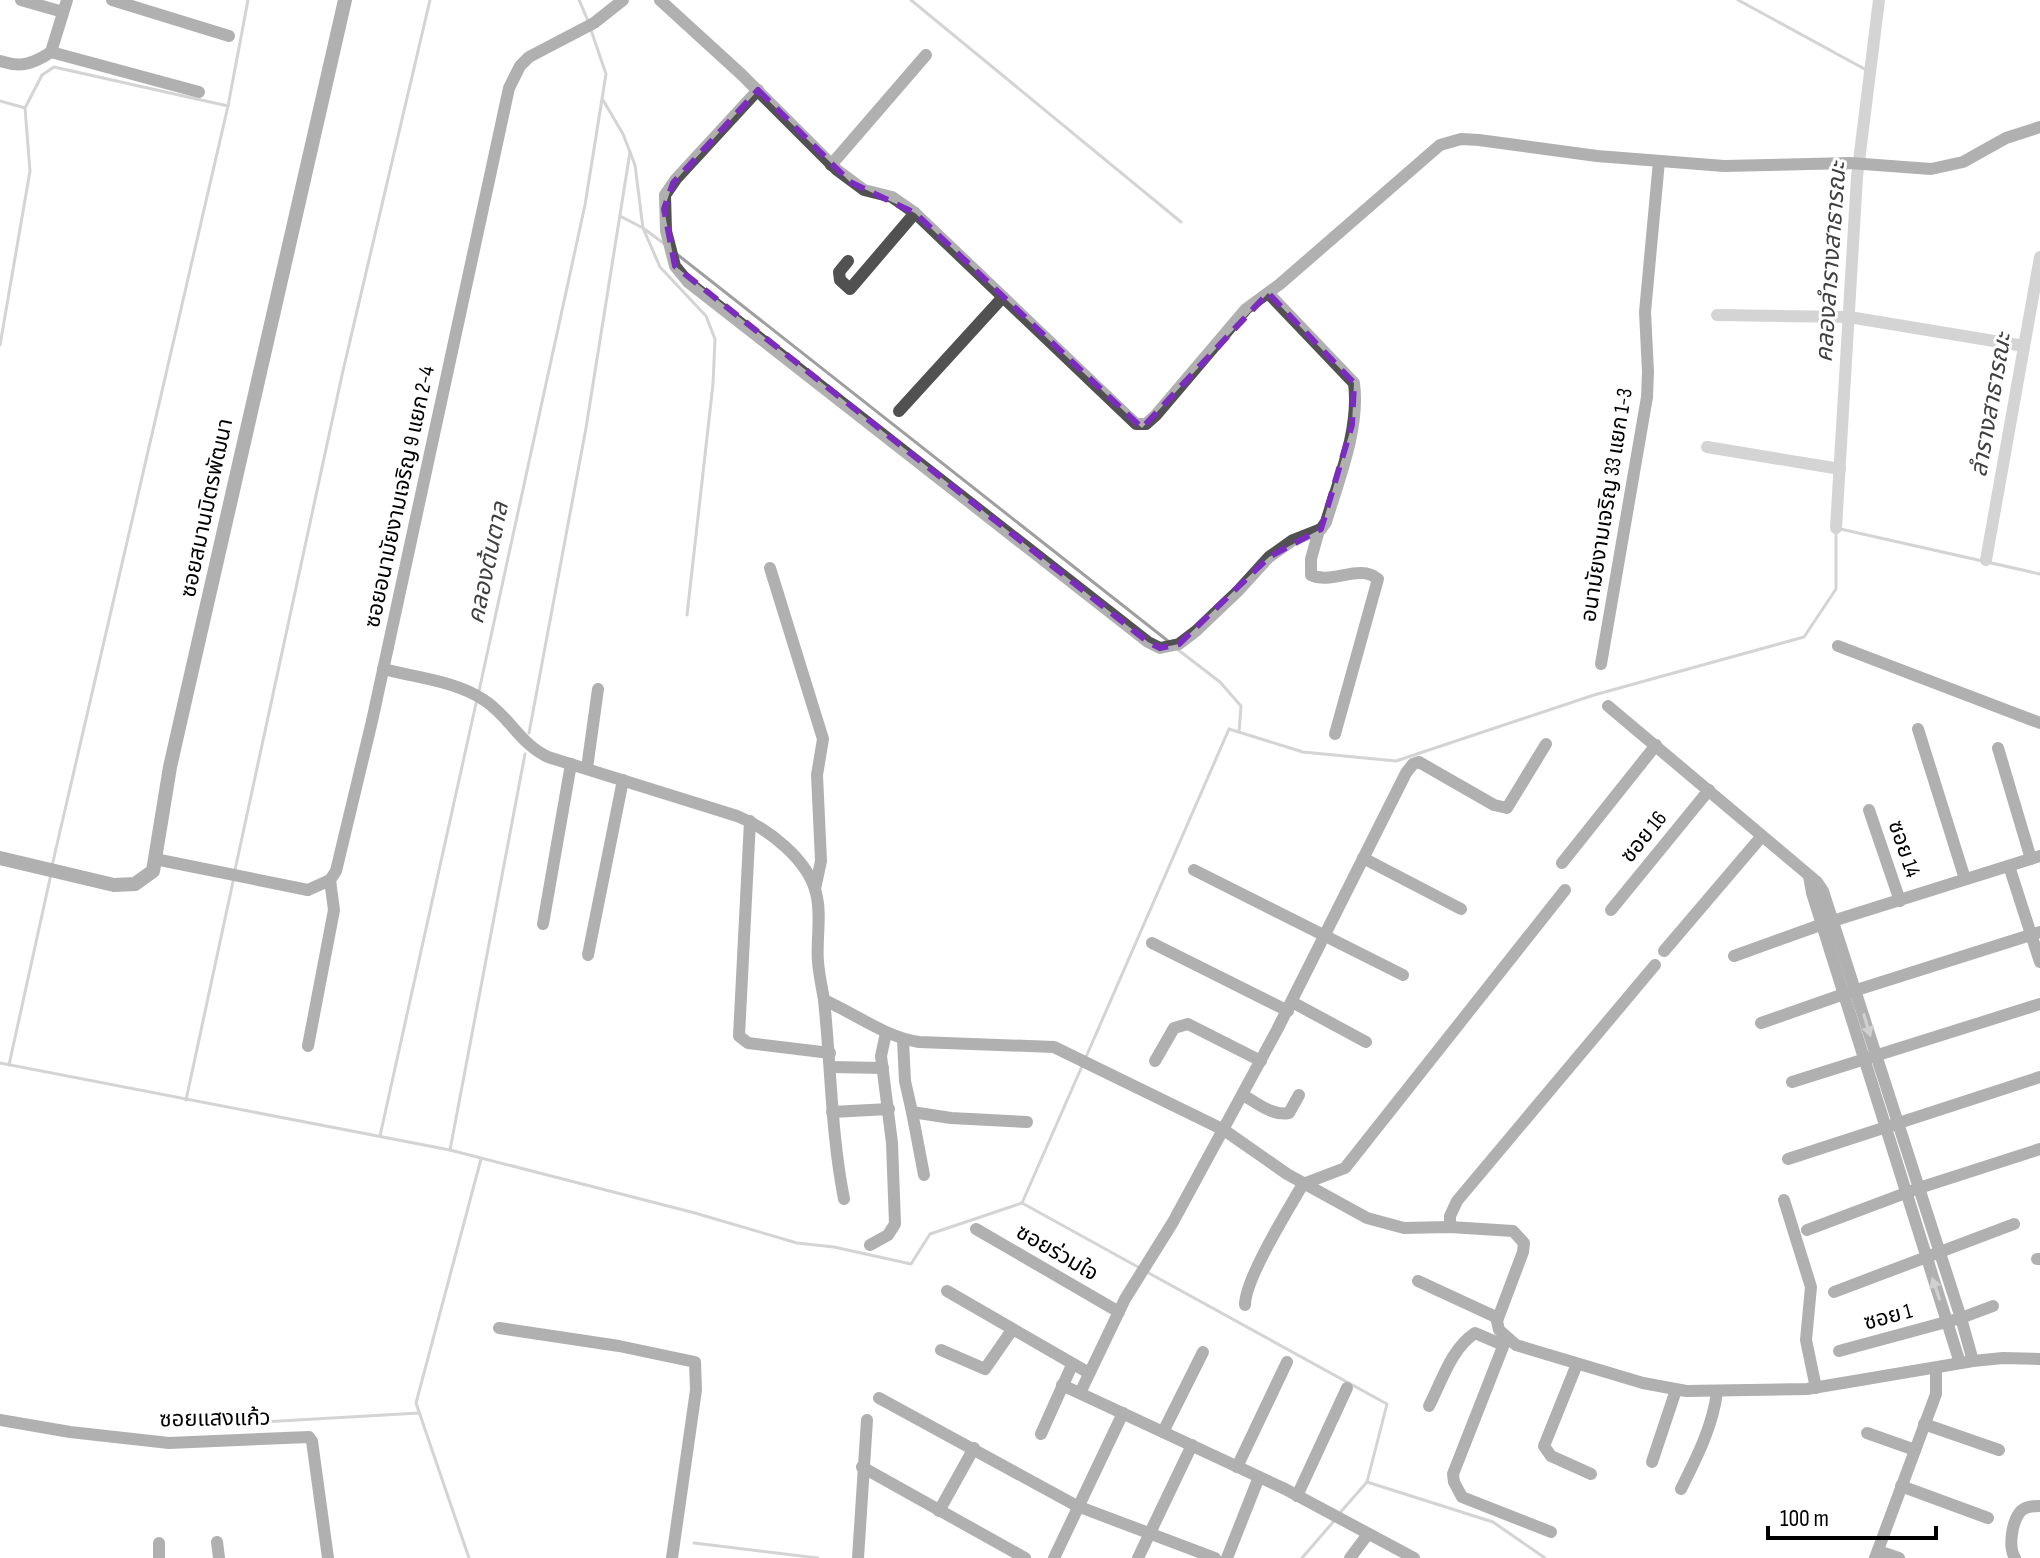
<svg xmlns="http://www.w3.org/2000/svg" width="2040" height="1558" font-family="'Sofia Sans Condensed','Noto Sans Thai',sans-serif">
  <rect width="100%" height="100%" fill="#fff"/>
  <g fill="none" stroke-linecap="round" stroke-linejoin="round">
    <!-- stream -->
    <g stroke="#9f9f9f" stroke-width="3">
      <path d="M579,0L589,23"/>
      <path d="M911,0L1181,222"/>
      <path d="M1738,0L1870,72"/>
      <path d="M603,100L623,134L635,165L643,228L660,267L706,316L715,339L713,384L687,615"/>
      <path d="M0,101L25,108"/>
      <path d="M620,216L643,228L666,245"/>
      <path d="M678,255L1168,641"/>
      <path d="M0,345L30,171L25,108L42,75L54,67L228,106"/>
      <path d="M1177,649L1220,682L1241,706L1239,732"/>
      <path d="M479,691L585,205L606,74L591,30"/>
      <path d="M529,733L586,428L630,152"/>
      <path d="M52,866L228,106L248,0"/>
      <path d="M235,870L342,375L430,0"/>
      <path d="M1086,1057L1229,729L1303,752L1396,761L1594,695L1804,637L1836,589V528L2040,574"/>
      <path d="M0,1063L450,1150L695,1213L797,1243L834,1247L911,1264L930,1234L1022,1203L1138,1267"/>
      <path d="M9,1065L51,874"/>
      <path d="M186,1100L234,877"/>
      <path d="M380,1136L477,699"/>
      <path d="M450,1150L525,754"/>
      <path d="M1022,1203L1083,1064"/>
      <path d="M1145,1271L1387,1404L1367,1482L1338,1515"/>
      <path d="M193,1426L419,1413"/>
      <path d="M1367,1482L1493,1522L1545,1558"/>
      <path d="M694,1543L818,1558"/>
      <path d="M469,1558L416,1403L481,1159"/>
      <path d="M1302,1558L1334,1521"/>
    </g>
    <!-- canal -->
    <g stroke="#9f9f9f" stroke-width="12">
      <path d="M1717,315L1849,317L2024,346"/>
      <path d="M1707,447L1840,469"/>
      <path d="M1836,528L1857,177L1879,0"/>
      <path d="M1986,560L2040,257"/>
    </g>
    <!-- minor -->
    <g stroke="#515151" stroke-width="12">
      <path d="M21,0L63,12"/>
      <path d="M67,0L51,52L199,92"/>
      <path d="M112,0L229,36"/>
      <path d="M660,0L741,74L837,170L864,190L892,197L915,213L1136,424H1146L1156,415L1246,309L1280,284L1440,145L1461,139L1479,140L1597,156L1724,166L1850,163L1931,169L1963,162L2006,138L2040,127"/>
      <path d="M0,61C21,68 33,64 51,52"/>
      <path d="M758,90L676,179L665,195L666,231L675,266L688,282L1148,642L1160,648L1179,644L1196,631L1238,591L1269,557L1293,540L1321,529L1326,522C1339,479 1360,428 1354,383L1268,293"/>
      <path d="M831,165L926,55"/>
      <path d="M848,261L839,272L840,280L850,289L915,213"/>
      <path d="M899,411L1003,297"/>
      <path d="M1319,530L1311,559V575C1332,585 1359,563 1378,579L1335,734"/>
      <path d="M770,568L823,739L817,775L821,861L815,889"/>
      <path d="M1838,646L2040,723"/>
      <path d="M1601,664L1647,397L1648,372L1645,312L1659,161"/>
      <path d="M383,669C415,677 456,681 484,700C509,716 520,744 548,757L737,816C767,828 808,859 816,893C822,915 816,939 818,962C819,975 822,987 824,1000C856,1014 885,1037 919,1042L1054,1047L1224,1130L1287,1174L1367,1218L1404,1228L1450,1227L1513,1231L1524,1243L1523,1252L1497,1321L1499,1330L1516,1345L1643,1383L1686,1391L1807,1389L1973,1361L2003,1358L2040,1359"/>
      <path d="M1608,706L1817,882L1823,891L1961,1318L1973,1361"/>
      <path d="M1918,729L1965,879"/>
      <path d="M1998,748L2031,859"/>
      <path d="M587,768L598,689"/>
      <path d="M1869,810L1900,901"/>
      <path d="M750,821L739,1036L748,1043L830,1053"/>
      <path d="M1363,858L1461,909"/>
      <path d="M155,859L308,890L330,880L336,871L372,721L509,88L520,66L529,57L594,23L623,0"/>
      <path d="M1562,863L1656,745"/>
      <path d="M2009,866L2040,962"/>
      <path d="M1194,870L1403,975"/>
      <path d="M1809,876L1812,893L1960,1363"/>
      <path d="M1611,910L1709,790"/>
      <path d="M543,924L571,764"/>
      <path d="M1152,943L1288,1011"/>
      <path d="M1664,951L1762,836"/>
      <path d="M588,955L623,780"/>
      <path d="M1734,956L1823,924L2040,856"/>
      <path d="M824,1000C831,1066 831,1133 844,1199"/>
      <path d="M1292,1002L1366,1042"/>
      <path d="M1761,1023L1844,994L2040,932"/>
      <path d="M903,1040L905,1081L912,1112L951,1118L1027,1122"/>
      <path d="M308,1046L334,910L330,880"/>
      <path d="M1155,1061L1174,1028L1188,1024L1261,1061"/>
      <path d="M831,1067L883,1068"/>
      <path d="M1792,1082L2040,1004"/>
      <path d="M1243,1095C1257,1103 1272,1116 1289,1113L1299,1095"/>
      <path d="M832,1112L889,1109"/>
      <path d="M912,1112L924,1175"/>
      <path d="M1788,1159L2040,1077"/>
      <path d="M1784,1200L1811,1287L1806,1340L1816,1388"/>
      <path d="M1450,1227V1216L1457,1201L1655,965"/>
      <path d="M976,1229L1119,1312"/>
      <path d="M1807,1230L1919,1188L2040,1149"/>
      <path d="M870,1245L888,1235L895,1224L892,1143L881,1056L886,1033"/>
      <path d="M2037,1259H2040"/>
      <path d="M1418,1281L1498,1318"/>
      <path d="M947,1291L1089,1373"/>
      <path d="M1834,1292L2014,1224"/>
      <path d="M1245,1305C1245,1279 1288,1210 1303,1184L1345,1168L1565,890"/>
      <path d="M499,1328L619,1346L695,1362L696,1390L672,1558"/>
      <path d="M1506,1339L1453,1474L1454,1482L1462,1497L1551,1532"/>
      <path d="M941,1350L985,1369L1012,1330"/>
      <path d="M1839,1351L1961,1318L1993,1306"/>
      <path d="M1577,1364L1544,1446L1551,1456L1591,1474"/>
      <path d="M1062,1385L1285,1489L1414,1558"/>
      <path d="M1080,1393L1125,1299L1173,1222L1277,1030L1406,773L1413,764L1419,762L1494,805L1507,808L1546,744"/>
      <path d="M879,1398L1077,1506L1215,1558"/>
      <path d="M1429,1406C1442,1381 1451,1349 1475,1333L1503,1345"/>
      <path d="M0,1420L70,1432L169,1443L309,1437L312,1441L328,1558"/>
      <path d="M1924,1424L1999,1450"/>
      <path d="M1163,1432L1203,1352"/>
      <path d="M1867,1433L1915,1450"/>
      <path d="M1041,1434L1072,1365"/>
      <path d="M1652,1462L1676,1390"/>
      <path d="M862,1467L1025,1558"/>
      <path d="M1237,1467L1287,1362"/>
      <path d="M1901,1486L1988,1518"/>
      <path d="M1681,1489C1696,1459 1713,1426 1717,1392"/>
      <path d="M1297,1496L1347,1388"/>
      <path d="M939,1511L974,1448"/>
      <path d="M217,1542L219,1558"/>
      <path d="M1878,1551L1899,1558"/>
      <path d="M159,1558V1543"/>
      <path d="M858,1558L867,1420"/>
      <path d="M1054,1558L1123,1413"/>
      <path d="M1138,1558L1192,1445"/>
      <path d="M1227,1558L1259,1477"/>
      <path d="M1350,1558L1368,1534"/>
      <path d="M1875,1558L1936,1394V1369"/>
      <path d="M2015,1558C2008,1547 2012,1522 2020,1512C2025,1506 2033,1506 2040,1506"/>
    </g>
    <!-- tertiary -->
    <path stroke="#515151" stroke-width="14" d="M0,858L114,885L135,884L153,871L170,767L187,692L345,0"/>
  </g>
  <!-- one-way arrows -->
  <defs><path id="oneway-solid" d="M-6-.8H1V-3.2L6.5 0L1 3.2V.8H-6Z" transform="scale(2)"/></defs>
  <g fill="#979797">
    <use href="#oneway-solid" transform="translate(1867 1025) rotate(73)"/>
    <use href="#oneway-solid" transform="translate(1936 1289) rotate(-109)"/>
  </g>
  <!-- marked area -->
  <path d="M0 0H2040V1558H0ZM758,90L850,182L915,213L1142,428L1268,293L1354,383L1352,425L1321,529L1269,557L1179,644L1160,648L1148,642L675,266L664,209L673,183Z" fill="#fff" fill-opacity=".55" fill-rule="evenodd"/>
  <path fill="none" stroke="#7b2cbf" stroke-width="6" stroke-dasharray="16 10" stroke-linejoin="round" d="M758,90L850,182L915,213L1142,428L1268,293L1354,383L1352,425L1321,529L1269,557L1179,644L1160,648L1148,642L675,266L664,209L673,183Z"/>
  <g text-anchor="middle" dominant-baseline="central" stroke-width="6" stroke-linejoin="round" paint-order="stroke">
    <!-- street labels -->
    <g font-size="22" fill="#000" stroke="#fff">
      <text transform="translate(400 497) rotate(-78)">ซอยอนามัยงามเจริญ 9 แยก 2-4</text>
      <text transform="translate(1607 505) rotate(-81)">อนามัยงามเจริญ 33 แยก 1-3</text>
      <text transform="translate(207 508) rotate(-78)">ซอยสมานมิตรพัฒนา</text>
      <text transform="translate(1644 837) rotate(-51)">ซอย 16</text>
      <text transform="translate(1904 849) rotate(71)">ซอย 14</text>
      <text transform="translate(1057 1253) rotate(30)">ซอยร่วมใจ</text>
      <text transform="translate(1888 1317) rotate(-15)">ซอย 1</text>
      <text transform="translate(215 1419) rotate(-1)">ซอยแสงแก้ว</text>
    </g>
    <!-- water labels -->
    <g font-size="24" font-style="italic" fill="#404040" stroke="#fff">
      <text transform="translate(1831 262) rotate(-86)">คลองลำรางสาธารณะ</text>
      <text transform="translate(1991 405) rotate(-80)">ลำรางสาธารณะ</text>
      <text transform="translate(488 563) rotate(-78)">คลองต้นตาล</text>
    </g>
  </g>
  <!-- scale -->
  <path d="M1768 1526v12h168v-12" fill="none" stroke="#000000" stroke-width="4"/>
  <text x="1780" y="1526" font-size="24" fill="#000000" stroke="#ffffff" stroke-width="6" paint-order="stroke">100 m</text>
</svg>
